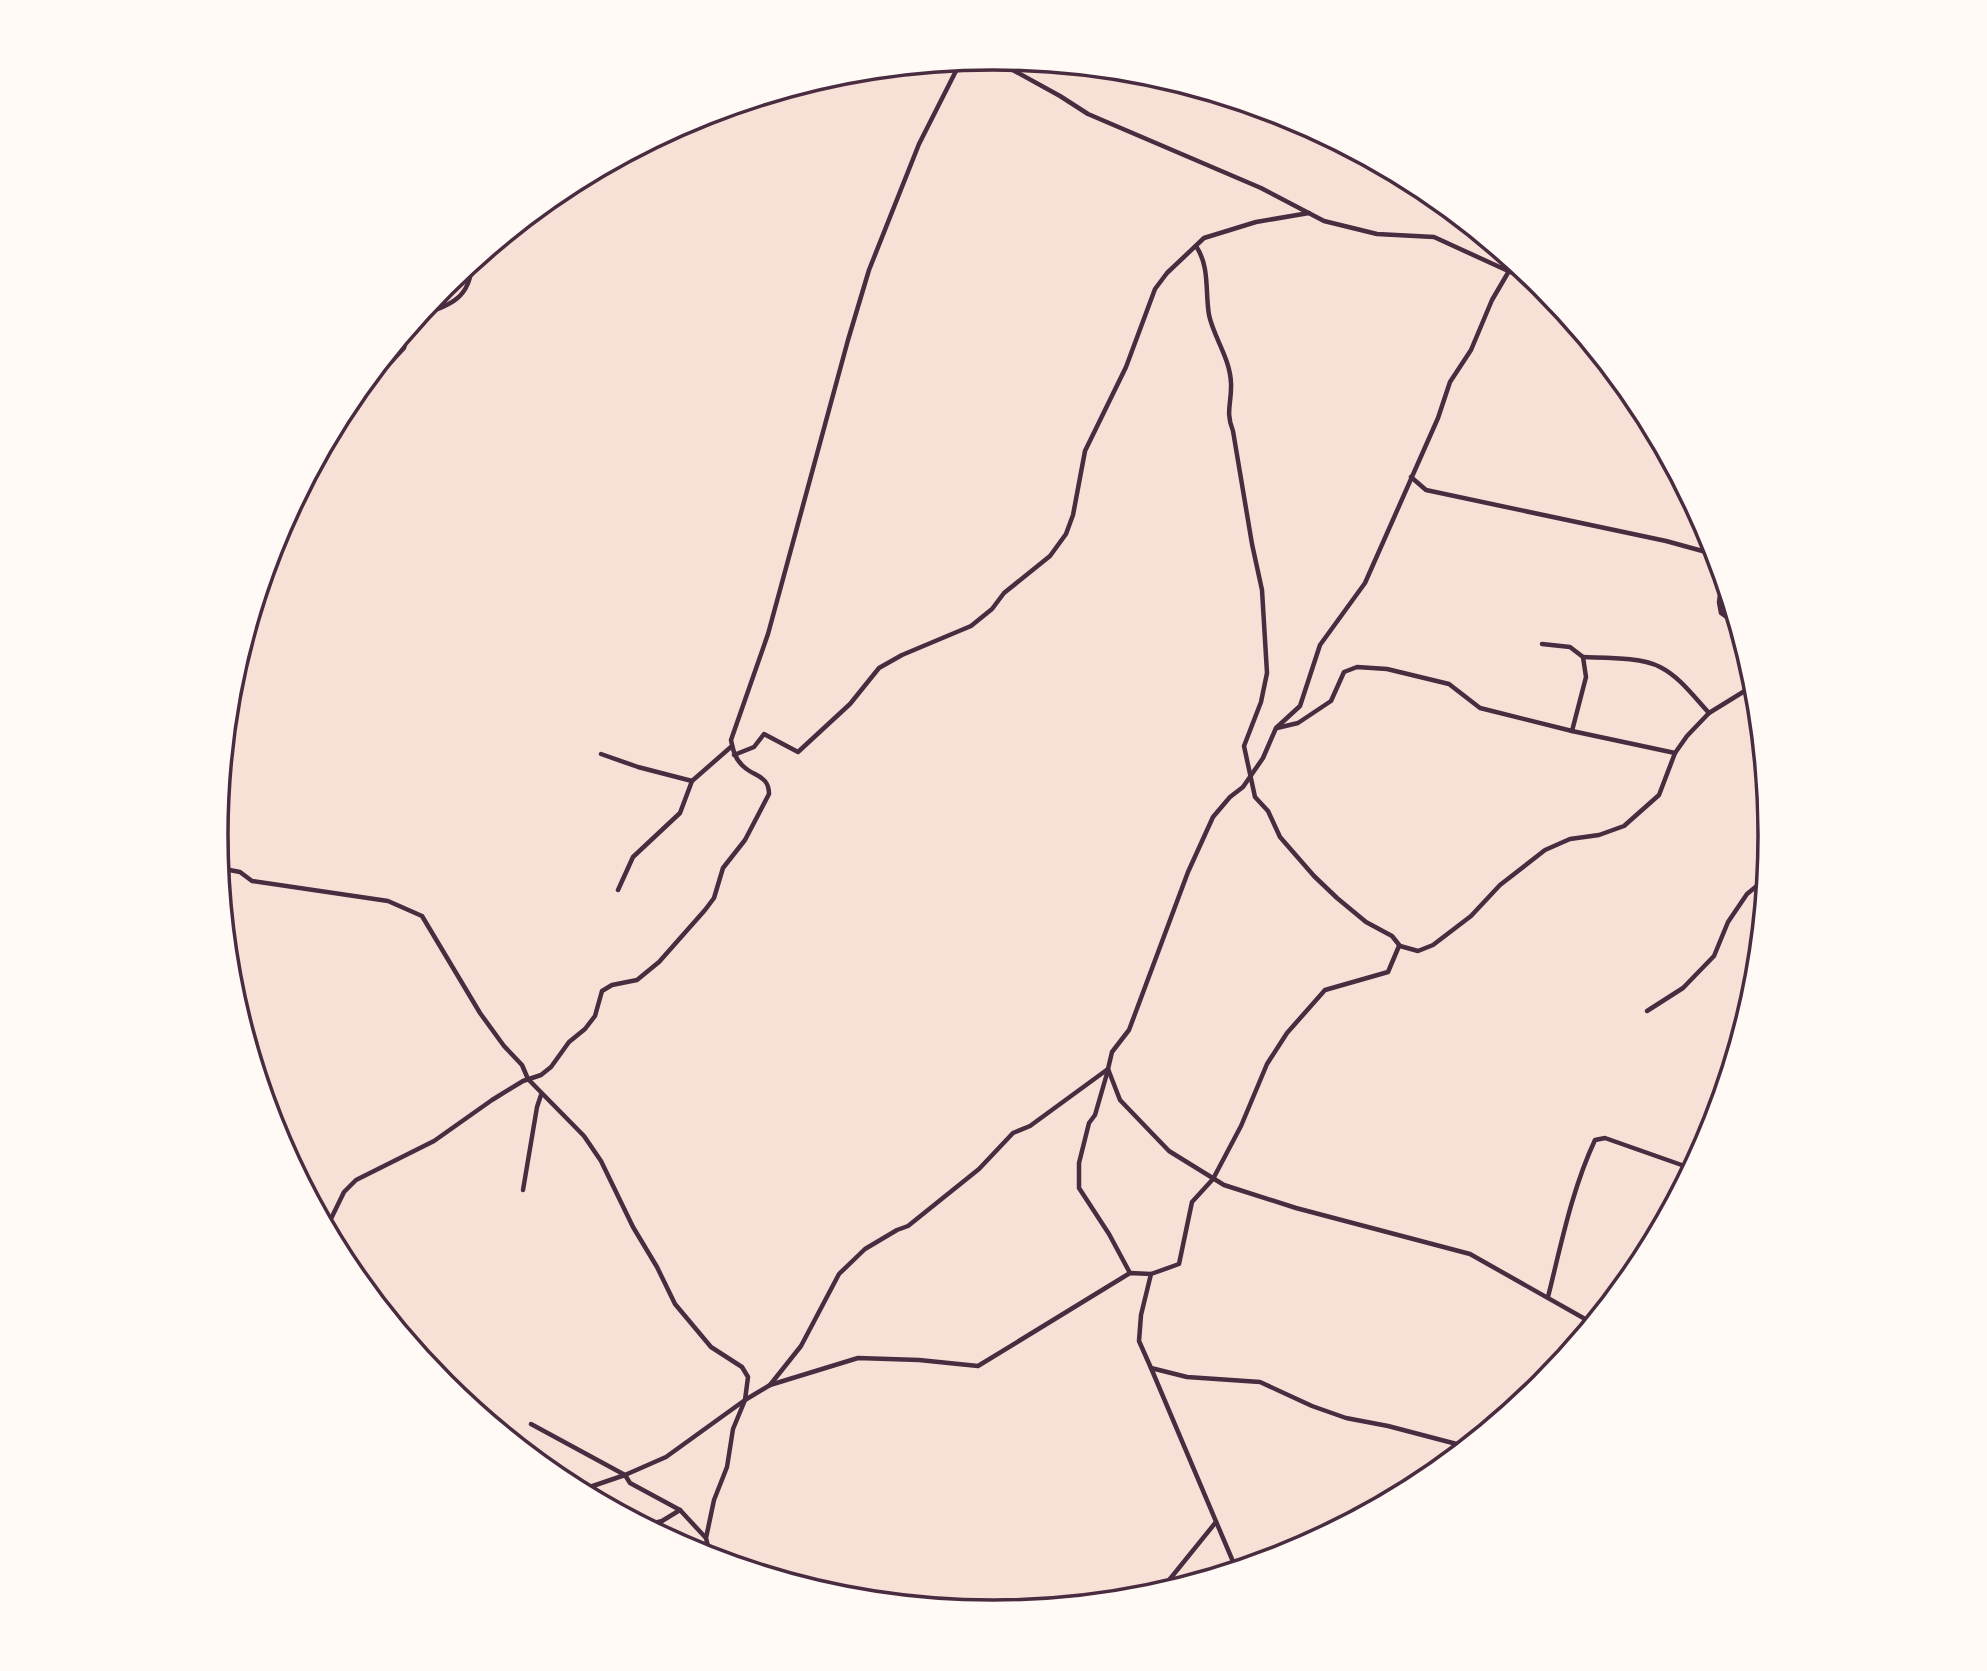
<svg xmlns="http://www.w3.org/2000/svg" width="1987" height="1671" font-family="'Fira Sans',sans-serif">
  <rect width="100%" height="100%" fill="#f7e1d7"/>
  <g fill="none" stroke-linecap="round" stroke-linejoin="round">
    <!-- minor -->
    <g stroke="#4a2c40" stroke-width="4.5">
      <path d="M991,58L1060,96L1088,114L1261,188L1324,221L1377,234L1434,237L1517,275L1549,292"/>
      <path d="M1196,246C1210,267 1205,291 1209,315C1214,338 1230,358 1231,383C1232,402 1225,412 1233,431L1252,544L1262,590L1267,673L1261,702L1244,746L1255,797L1268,811L1280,837L1314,876L1337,898L1366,922L1392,936L1400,946L1418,951L1433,945L1471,916L1500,885L1545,850L1570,839L1599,835L1624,826L1659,795L1675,753L1687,736L1709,713L1756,684"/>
      <path d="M1509,271L1492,300L1471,350L1450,382L1438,418L1365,583L1320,645L1300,706L1276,728L1263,758L1243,787L1230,797L1213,817L1188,872L1129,1030L1112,1052L1108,1069L1120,1100L1169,1151L1224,1185L1296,1208L1470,1254L1594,1324"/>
      <path d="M1517,275L1521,267"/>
      <path d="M420,315C451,305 471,298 472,262"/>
      <path d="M381,362H391L404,348L409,328"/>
      <path d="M1411,477L1426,490L1666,541L1717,555"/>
      <path d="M1723,573L1719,602L1721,613L1739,626"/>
      <path d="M1542,644L1570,647L1583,657L1586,677L1572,731L1675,753"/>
      <path d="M1583,657C1605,658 1641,657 1660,667C1680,677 1694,697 1709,713"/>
      <path d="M1277,728L1298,723L1331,701L1344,672L1357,667L1387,669L1449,684L1480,708L1572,731"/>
      <path d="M601,754L638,767L692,781"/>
      <path d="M734,755L754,747L764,734L798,752L850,704L879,668L902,655L971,626L992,609L1004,593L1050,556L1066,534L1073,515L1085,451L1126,367L1155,289L1167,273L1204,238L1256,222L1309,213"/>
      <path d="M219,868L240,872L252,881L388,901L422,916L480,1013L504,1046L522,1065L528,1079L584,1136L601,1161L633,1227L657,1267L675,1304L711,1347L742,1367L748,1377L745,1400L733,1429L727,1467L714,1500L706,1538L711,1559"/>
      <path d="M618,890L633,857L680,813L692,781L732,746"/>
      <path d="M1647,1011L1683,988L1714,956L1728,922L1747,894L1764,880L1771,831"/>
      <path d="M1108,1070L1095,1115L1089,1123L1079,1163V1188L1109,1234L1130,1273"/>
      <path d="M523,1190L537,1107L541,1095"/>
      <path d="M326,1229L344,1192L356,1180L434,1141L492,1100L523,1081L541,1075L551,1067L569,1042L585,1029L595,1016L602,991L612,985L637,980L659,962L705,910L714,898L723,868L745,840L769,794C769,775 754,777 743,766C735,759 733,750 731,740L768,634L848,340L869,270L919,144L961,61"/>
      <path d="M1151,1274L1179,1264L1192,1202L1213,1179L1241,1126L1267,1064L1287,1033L1325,990L1388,972L1399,946"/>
      <path d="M1548,1297C1561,1245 1572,1189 1595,1140L1605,1138L1693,1169"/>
      <path d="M770,1385L801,1346L839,1274L865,1249L897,1230L908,1226L979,1169L1013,1133L1030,1126L1108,1069"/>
      <path d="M531,1424L625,1475L630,1483L680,1510L705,1537"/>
      <path d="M578,1491L625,1475L666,1457L745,1400L770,1385L858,1358L919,1360L978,1366L1130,1273L1151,1274L1141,1315L1139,1341L1151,1368"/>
      <path d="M643,1526L662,1521L680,1510"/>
      <path d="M1237,1571L1151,1368L1187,1377L1260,1382L1312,1406L1346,1418L1388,1426L1468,1447"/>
      <path d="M1157,1595L1216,1522"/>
    </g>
  </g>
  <!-- crop -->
  <path d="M0 0H1987V1671H0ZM228 835a765 765 0 1 1 1530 0a765 765 0 1 1-1530 0Z" fill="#fffaf5" fill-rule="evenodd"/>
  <path fill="none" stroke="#4a2c40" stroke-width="3.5" d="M228 835a765 765 0 1 1 1530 0a765 765 0 1 1-1530 0Z"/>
</svg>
